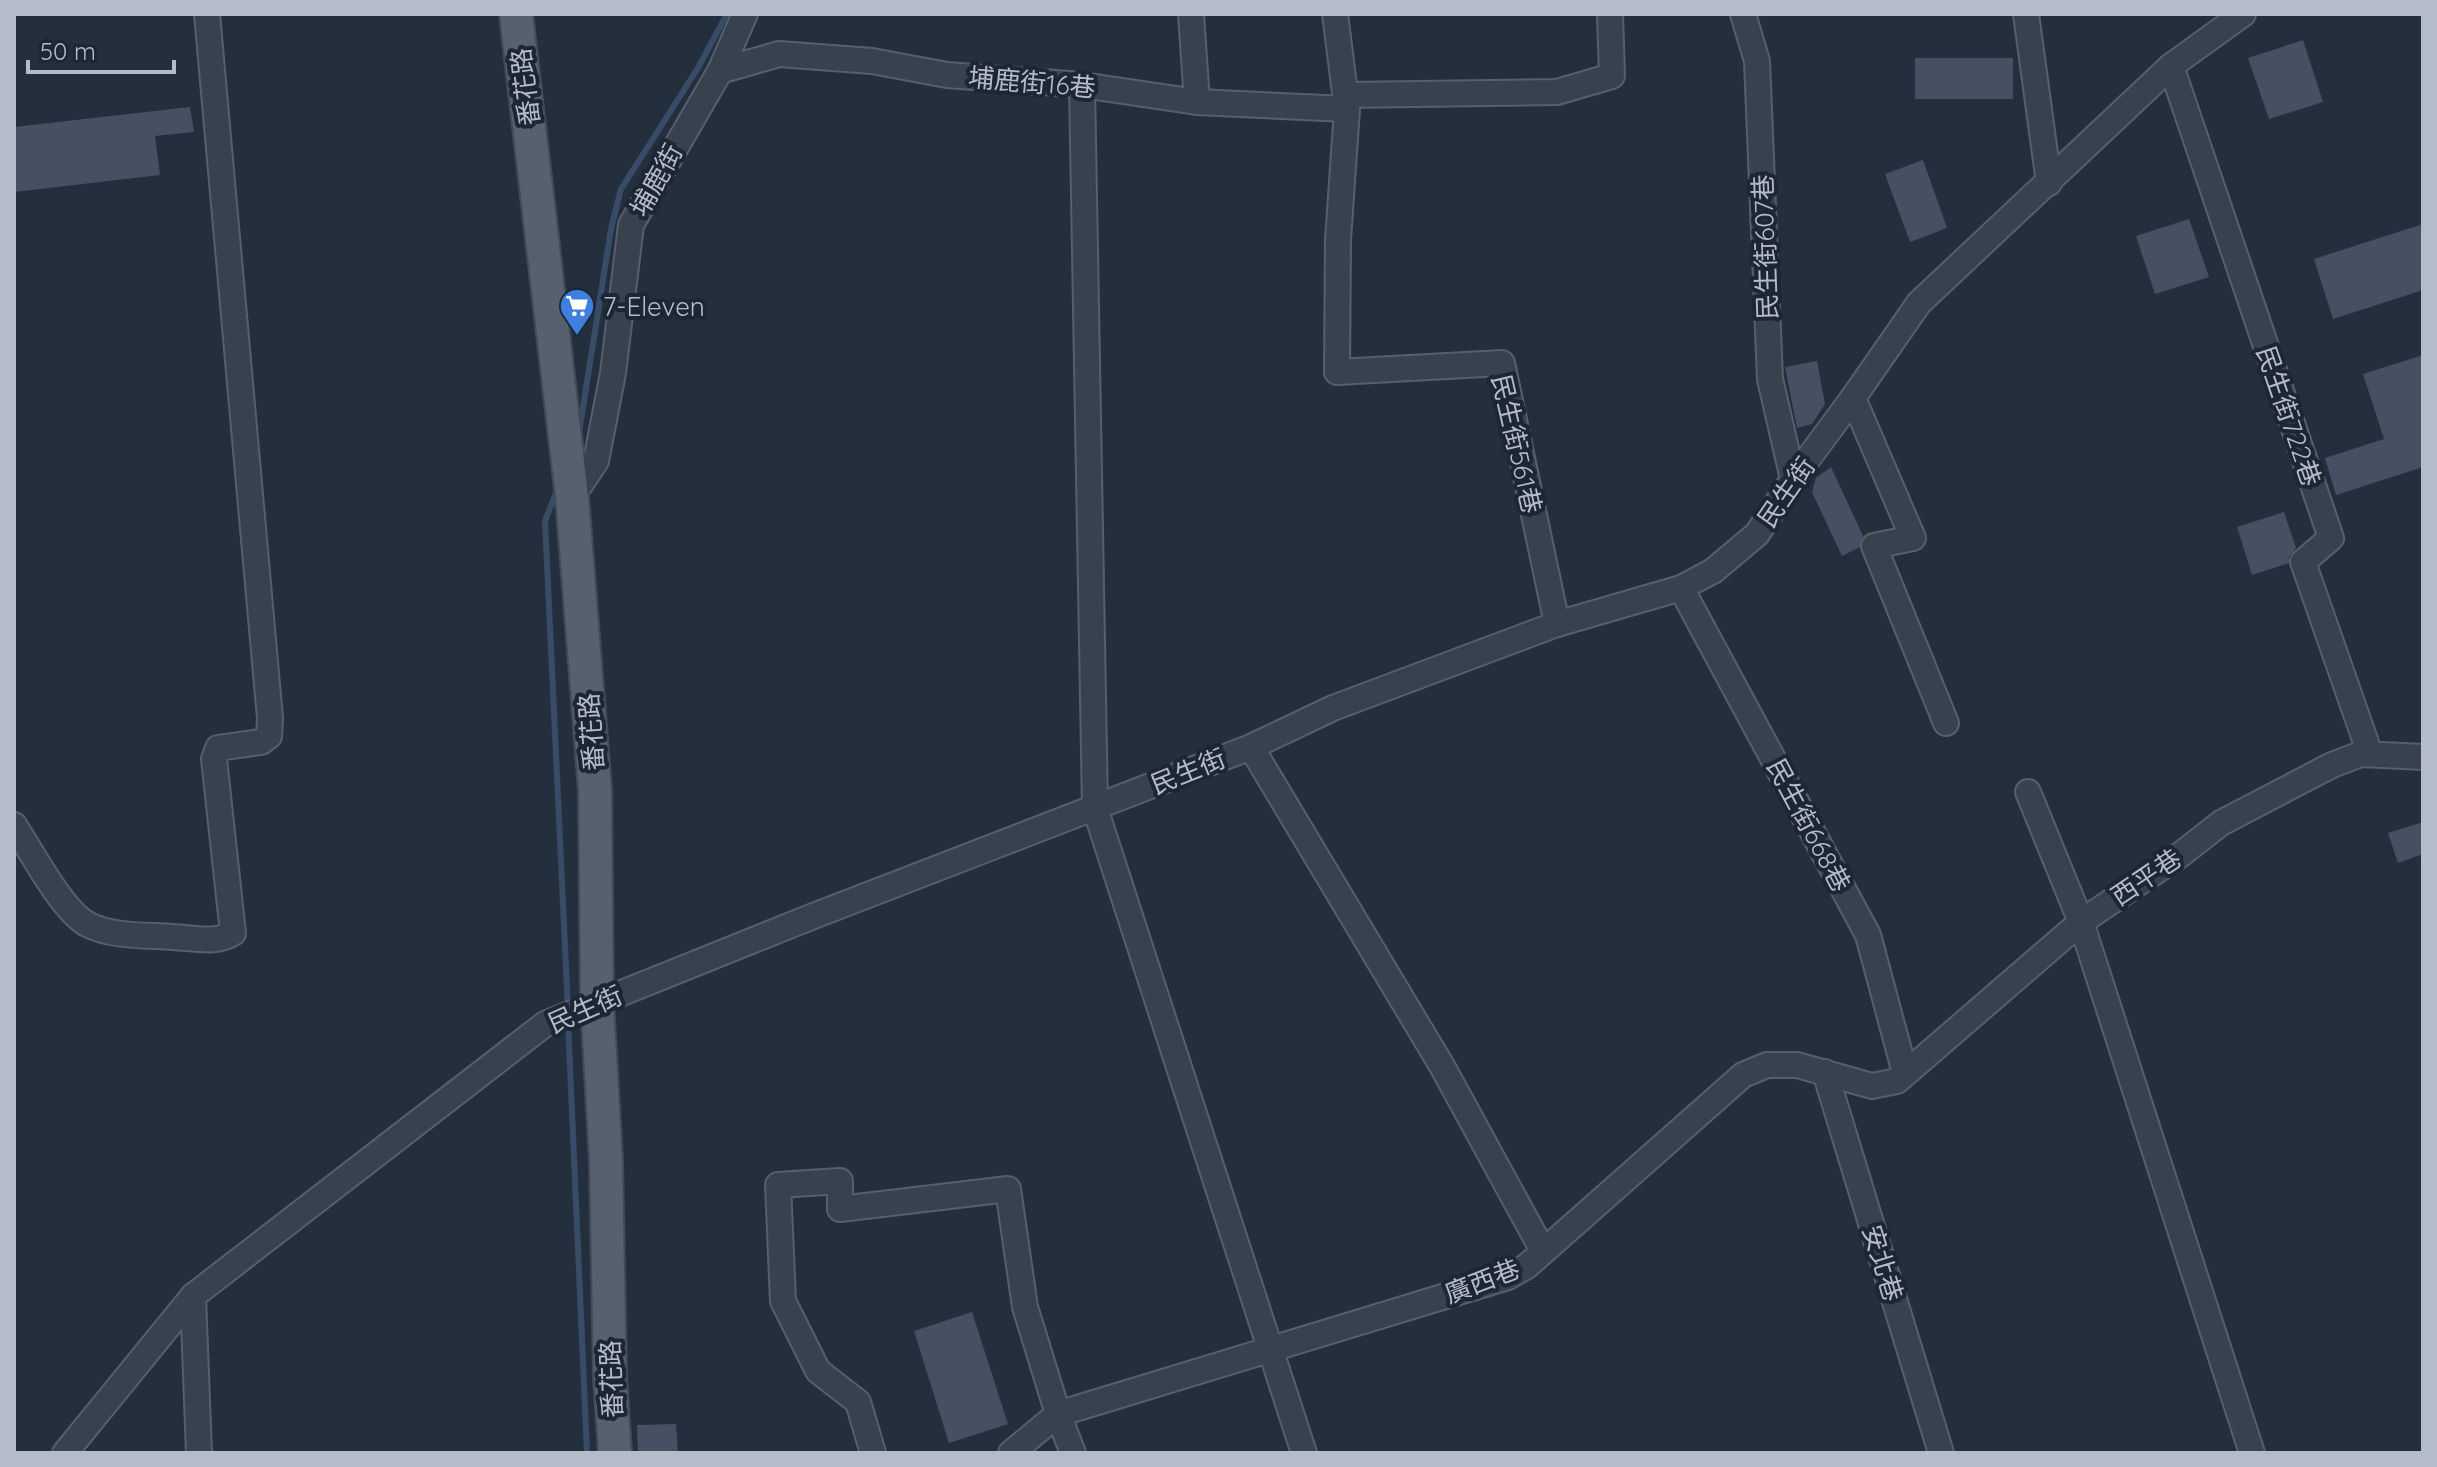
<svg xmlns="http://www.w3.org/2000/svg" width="2437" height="1467" font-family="Quicksand,'Noto Sans TC',sans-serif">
  <rect width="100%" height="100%" fill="#242f3e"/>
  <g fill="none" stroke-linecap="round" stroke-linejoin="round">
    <!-- stream -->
    <g stroke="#394c67" stroke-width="6">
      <path d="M579,433L611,229L621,189L698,68L727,14"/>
      <path d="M558,488L545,521L568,1010"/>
      <path d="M568,1021L587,1453"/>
    </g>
  </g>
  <!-- building -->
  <g fill="#455162">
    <path d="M2303,40L2323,102L2269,119L2248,58Z"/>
    <rect x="1915" y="58" width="98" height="41"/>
    <path d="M190,107L194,132L155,136L160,175L14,192V127Z"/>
    <path d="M1923,160L1947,228L1910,242L1885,174Z"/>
    <path d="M2189,219L2209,277L2155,294L2136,236Z"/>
    <path d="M2423,224V290L2333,319L2314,259Z"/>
    <path d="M2423,355V467L2336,495L2325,458L2384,439L2363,374Z"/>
    <path d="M1817,361L1825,404L1812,424L1797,428L1785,367Z"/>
    <path d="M1831,467L1863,536L1860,547L1842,556L1812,492L1816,478Z"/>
    <path d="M2284,512L2296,548L2289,557V563L2252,575L2237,527Z"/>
    <path d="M2423,822V854L2398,863L2388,833Z"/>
    <path d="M972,1312L1008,1424L949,1443L914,1331Z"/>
    <path d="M676,1424L678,1453H638L637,1425Z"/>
  </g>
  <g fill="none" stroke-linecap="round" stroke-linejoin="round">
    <defs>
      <g id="minor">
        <path d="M1191,14L1197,102"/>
        <path d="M1335,14L1347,109L1338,240L1337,372L1502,363L1557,624"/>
        <path d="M1743,14L1757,61L1770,379L1793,479"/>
        <path d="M2026,14L2049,183"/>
        <path d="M2171,66L2331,538L2303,562L2370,754"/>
        <path d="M720,71L779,54L872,61L947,75L1082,85L1197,102L1347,109"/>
        <path d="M1082,85L1095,808L1304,1453"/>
        <path d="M1345,95L1557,92L1612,76L1610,14"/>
        <path d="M1853,398L1913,538L1874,546L1946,723"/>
        <path d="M572,497L596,461L613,373L631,225L720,71L745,14"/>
        <path d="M1681,588L1868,935L1905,1073"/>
        <path d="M1251,747L1442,1066L1543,1251"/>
        <path d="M2028,792L2081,922L2252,1453"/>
        <path d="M14,825C32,852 61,909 87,924C111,937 146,935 173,937C193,938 216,944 233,933L214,759L218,748L261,742L269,736L270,718L207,14"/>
        <path d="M1825,1072L1941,1453"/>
        <path d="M193,1296L199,1453"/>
        <path d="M65,1453L193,1296L545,1024L811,917L1251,747L1333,708L1557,624L1681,588L1713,571L1757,534L1793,479L1853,398L1919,303L2171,66L2243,14"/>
        <path d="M873,1453L858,1402L818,1371L783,1301L778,1185L840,1181V1209L1008,1189L1025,1307L1058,1414L1073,1453"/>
        <path d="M1011,1453L1058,1414L1508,1277L1527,1266L1743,1075L1767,1065H1797L1872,1086L1897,1081L2081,922L2180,855L2221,823L2332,765L2361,754L2423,757"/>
      </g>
      <path id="major" d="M516,14L572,497L595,791L597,1002L606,1161L610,1377L615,1453"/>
    </defs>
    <!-- minor casing -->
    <use href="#minor" stroke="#565f6c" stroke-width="28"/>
    <!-- major casing -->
    <use href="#major" stroke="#414a57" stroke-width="36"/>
    <!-- minor -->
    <use href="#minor" stroke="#38414e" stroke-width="24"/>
    <!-- major -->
    <use href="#major" stroke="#56606e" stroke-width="32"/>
  </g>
  <!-- icons -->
  <defs>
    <symbol id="supermarket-pin" viewBox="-11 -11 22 30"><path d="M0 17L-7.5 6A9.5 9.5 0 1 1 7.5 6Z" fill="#3f7fe0" stroke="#1d2633"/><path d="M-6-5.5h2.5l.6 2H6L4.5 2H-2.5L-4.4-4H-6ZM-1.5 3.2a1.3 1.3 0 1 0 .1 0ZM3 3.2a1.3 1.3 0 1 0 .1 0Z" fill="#fff"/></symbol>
  </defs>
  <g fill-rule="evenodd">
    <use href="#supermarket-pin" x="557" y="286" width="40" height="54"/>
  </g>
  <g text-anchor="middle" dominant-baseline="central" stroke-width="8" stroke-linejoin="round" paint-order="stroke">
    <!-- street labels -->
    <g font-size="26" fill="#b4bcc9" stroke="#1d2633">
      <text transform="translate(1032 82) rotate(5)">埔鹿街16巷</text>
      <text transform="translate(525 87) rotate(-97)">番花路</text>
      <text transform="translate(656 180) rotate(-61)">埔鹿街</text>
      <text transform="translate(1765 247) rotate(-92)">民生街607巷</text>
      <text transform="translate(2289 416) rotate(71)">民生街722巷</text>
      <text transform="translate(1517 444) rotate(77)">民生街561巷</text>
      <text transform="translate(1786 492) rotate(-55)">民生街</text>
      <text transform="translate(591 732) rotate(-94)">番花路</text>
      <text transform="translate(1188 771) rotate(-22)">民生街</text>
      <text transform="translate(1809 825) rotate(62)">民生街668巷</text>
      <text transform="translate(2146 877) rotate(-34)">西平巷</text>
      <text transform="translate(585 1009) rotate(-24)">民生街</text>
      <text transform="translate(1883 1263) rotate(73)">安北巷</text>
      <text transform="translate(1482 1281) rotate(-21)">廣西巷</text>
      <text transform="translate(611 1379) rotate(-92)">番花路</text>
    </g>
    <!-- poi labels -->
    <g font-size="26" fill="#b4bcc9" stroke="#1d2633" text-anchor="start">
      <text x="603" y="306">7-Eleven</text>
    </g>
  </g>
  <!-- border -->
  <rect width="2437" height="1467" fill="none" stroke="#b4bcc9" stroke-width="32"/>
  <!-- scale -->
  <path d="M28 60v12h146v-12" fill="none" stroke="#b4bcc9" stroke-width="4"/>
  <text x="40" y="60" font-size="24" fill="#b4bcc9" stroke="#1d2633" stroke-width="6" paint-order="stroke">50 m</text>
</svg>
